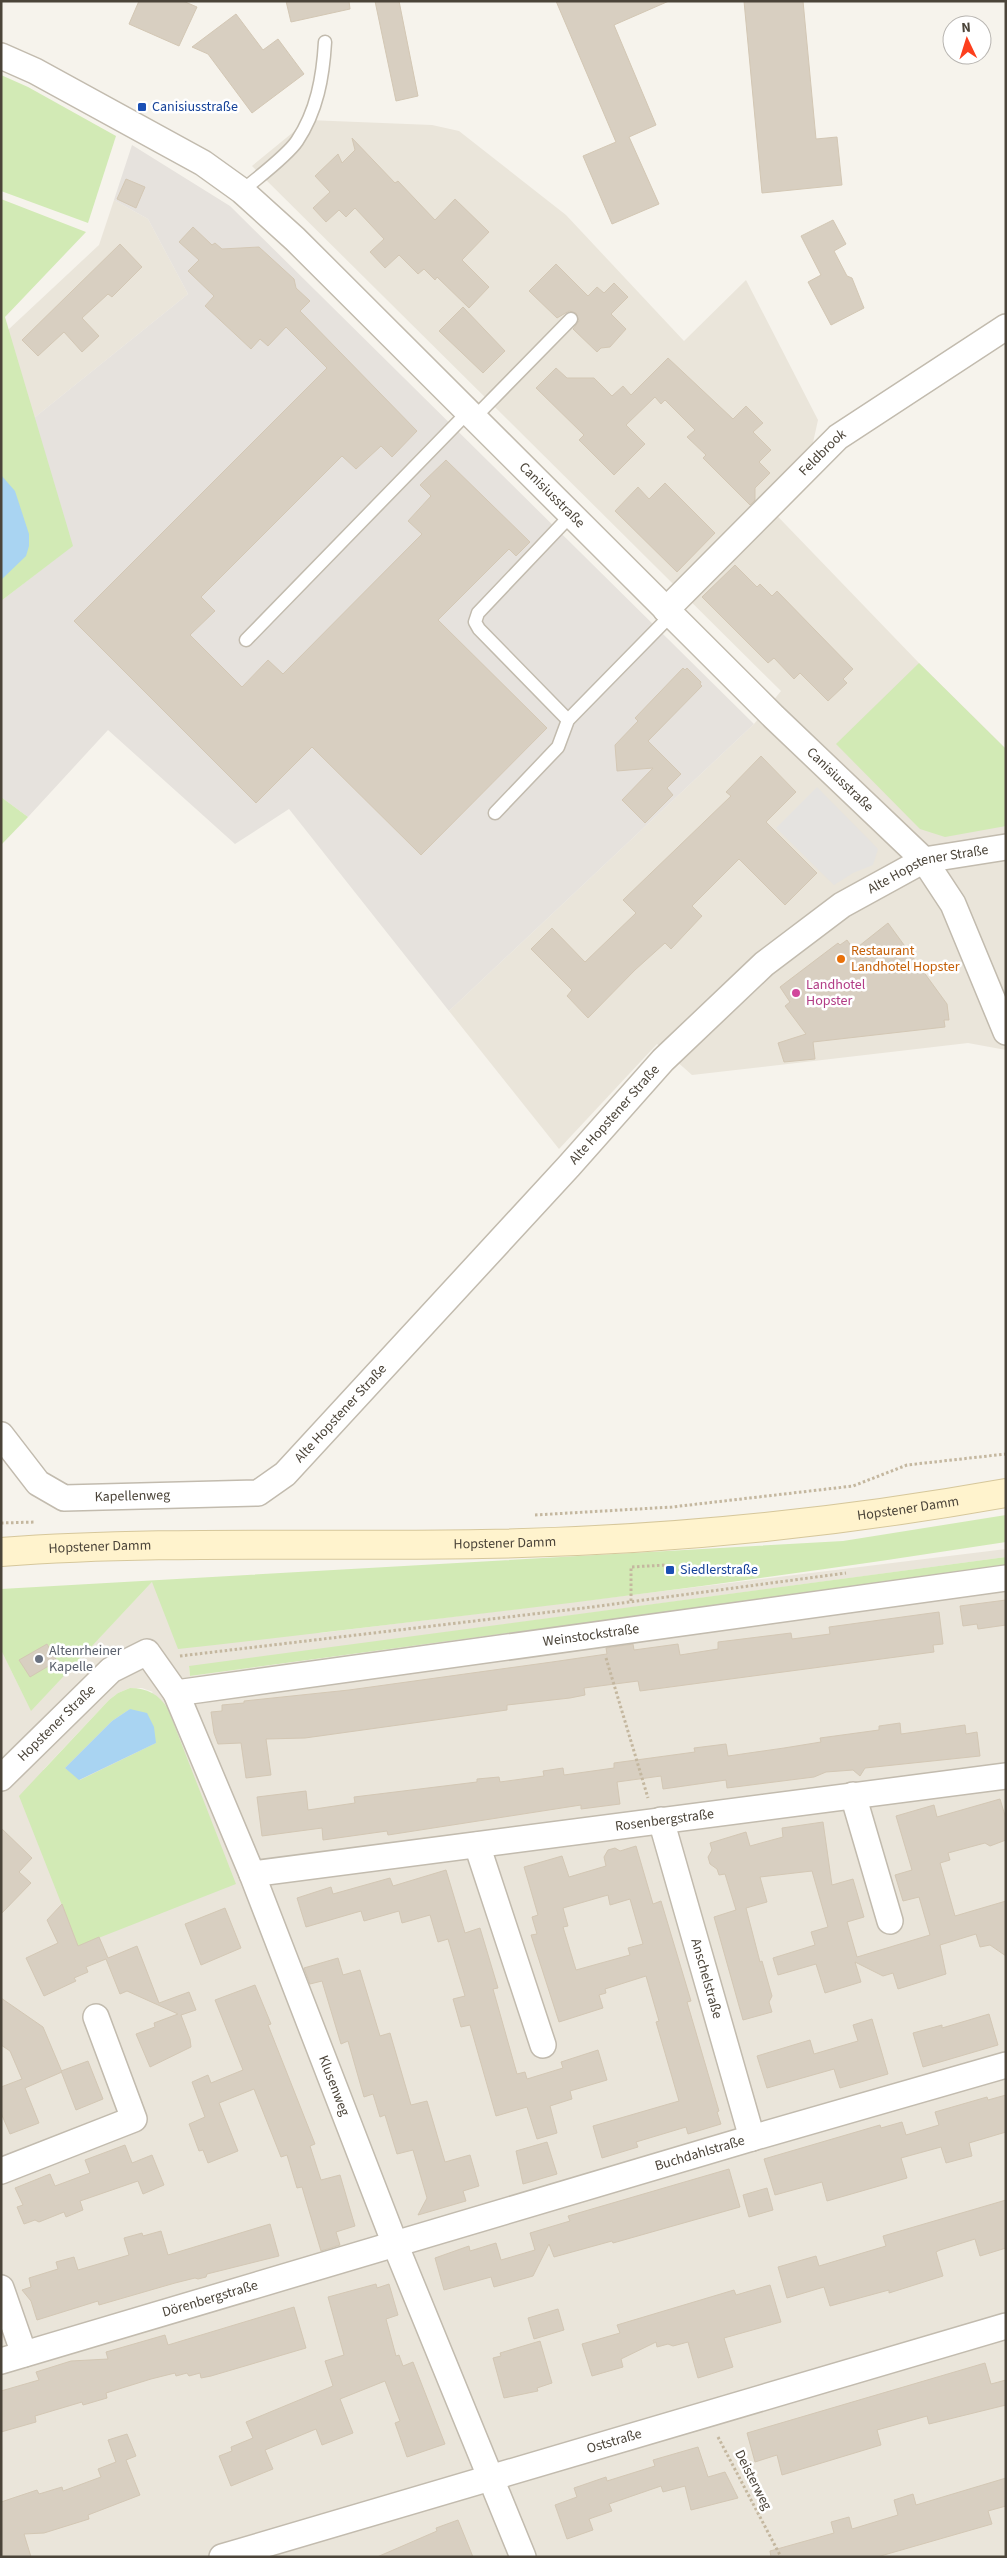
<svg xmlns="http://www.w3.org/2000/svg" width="1007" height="2558" font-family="'Source Sans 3',sans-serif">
  <rect width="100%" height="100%" fill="#f6f3ec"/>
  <!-- residential -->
  <g fill="#eae5da" fill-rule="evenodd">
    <path d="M308,120L432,125L459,131L566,215L684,341L746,280L818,420L812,447L760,498L919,663L1006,749V1050L968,1043L692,1075L657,1044L559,1149L449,1011L754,724L781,691L252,166Z"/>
    <path d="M114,200L148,219L188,294L34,418L8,330L99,245Z"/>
    <path d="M1006,1549V1557L189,1667L190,1676L1006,1566V2557H1V1650L31,1710L152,1582L320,1633ZM130,1688H142L153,1692L43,1770L109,1700L118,1693Z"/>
  </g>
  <!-- industrial -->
  <path fill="#e6e2dd" d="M132,145L230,206L754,724L449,1011L289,809L235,844L108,730L28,817L1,797V601L72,546L34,418L188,294L148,219L114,200Z"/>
  <!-- green -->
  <g fill="#d2eab5" fill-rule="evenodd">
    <path d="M1,75L28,87L116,136L88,223L1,191Z"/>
    <path d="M1,199L86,232L5,317L73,546L1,601Z"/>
    <path d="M919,663L1006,749V826L945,837L920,829L836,744Z"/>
    <path d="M1,797L28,817L1,845Z"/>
    <path d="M1006,1515V1542C731,1585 454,1618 178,1649L152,1582L31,1711L1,1650V1589L843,1541Z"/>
    <path d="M1006,1557V1566L190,1676L189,1666Z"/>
    <path d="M130,1688C147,1688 159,1694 168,1709L236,1884L78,1946L19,1796L109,1700L118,1693ZM130,1709L156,1743L80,1780L65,1768L112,1721Z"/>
  </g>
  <!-- parking -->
  <path fill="#e5e3e0" d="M817,787L878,849L873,865L853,873L834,885L776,828Z"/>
  <!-- water -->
  <g fill="#a9d4f2">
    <path d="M1,475L15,491L29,534V546L26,556L1,580Z"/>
    <path d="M130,1709L147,1713L154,1727L156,1743L79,1780L65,1768L112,1721Z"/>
  </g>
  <!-- building -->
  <g fill="#d8cfc1" stroke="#d3c7b4" fill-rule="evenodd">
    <path d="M139,1H183L197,7L179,46L129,24Z"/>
    <path d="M286,1H349L350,9L291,22Z"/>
    <path d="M375,1H399L418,96L396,101Z"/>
    <path d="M556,1H669L614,25L656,125L629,137L659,204L612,224L583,156L616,142Z"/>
    <path d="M744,1H803L816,139L837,137L842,185L762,193Z"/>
    <path d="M236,14L263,50L278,39L304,74L252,113L208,54L192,47Z"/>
    <path d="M352,138L395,183L398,181L435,220L455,199L489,232L462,260L489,287L469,308L437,277L435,280L424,269L418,274L399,255L385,268L370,252L384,239L355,208L346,217L339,210L326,222L313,208L330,192L315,176L338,154L342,163L355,150Z"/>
    <path d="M126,179L145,187L136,208L117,199Z"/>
    <path d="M833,220L846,244L834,251L847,276L852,278L864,308L831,325L808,282L821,275L801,236Z"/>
    <path d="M193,227L212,245L215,243L222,249L259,247L294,279L296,288L310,301L300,311L417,431L392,457L381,446L356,469L342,456L201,597L215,611L190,635L242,687L268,660L283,674L422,534L408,521L431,496L420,485L446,460L530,542L516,556L509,549L438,620L547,728L421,855L312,747L256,803L74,621L327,368L286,327L268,346L260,339L251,349L205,306L214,296L188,271L199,260L179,242Z"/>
    <path d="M120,244L142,267L112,297L108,294L82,318L99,336L82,352L64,332L38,356L22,340Z"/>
    <path d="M556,264L588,296L597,287L604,293L614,283L628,297L611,314L626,329L610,347L601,348L597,352L573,329L579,321L576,313L569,311L557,318L529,291Z"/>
    <path d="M463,307L505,351L483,373L439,331Z"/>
    <path d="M668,358L733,419L746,406L763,423L753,432L771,450L759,462L770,473L755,488V500L750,505L703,458L706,455L687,437L695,430L665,400L661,404L655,397L626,425L645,444L614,475L579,440L584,435L536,388L556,368L567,378H594L612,396L623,386L631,395Z"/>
    <path d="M665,483L715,533L677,572L615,511L638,487L649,499Z"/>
    <path d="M735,565L757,587L760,584L772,596L777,591L853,669L843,679L847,683L828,701L800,673L794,679L774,658L768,663L702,597Z"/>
    <path d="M683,668L685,670L687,668L701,682L700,684L702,686L648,741L681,774L667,788L673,795L645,823L622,800L653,768L617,771L615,745L638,721L635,718Z"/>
    <path d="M761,756L796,792L766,822L817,873L785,905L739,859L692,906L702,916L671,949L665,943L635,970L588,1018L567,996L572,990L531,949L552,928L585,962L636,913L623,900L731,796L726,792Z"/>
    <path d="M888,923L947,1004L949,1020H944L945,1027L813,1042L815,1059L784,1062L778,1043L806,1034L785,1006L790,1002L780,987L838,943L840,945L847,940L854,950Z"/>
    <path d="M1006,1600V1625L978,1629L977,1624L963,1626L960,1606Z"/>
    <path d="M939,1612L943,1644L933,1645L934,1652L640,1691L638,1681L584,1688L585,1695L570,1698L507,1705V1710L305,1738L266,1739L271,1775L246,1778L241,1743L218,1744L214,1733L211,1712L222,1711V1705L244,1703V1701L349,1690L552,1662L607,1654L606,1648L633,1644L634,1650L678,1644L680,1655L718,1649V1642L791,1633L792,1639L830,1634L829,1627Z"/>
    <path d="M47,1644L57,1661L30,1677L19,1660Z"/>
    <path d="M900,1723L901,1734L965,1725L966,1734L977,1732L980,1756L865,1768L860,1776L853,1770L826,1772L814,1777L727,1788L726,1780L663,1789L661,1776L617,1782L620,1804L581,1809V1805L388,1835L387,1831L323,1840L322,1828L262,1836L257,1797L306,1791L308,1810L355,1803L354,1797L477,1782V1779L499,1777L500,1782L544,1776L543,1771L563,1768L564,1775L614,1768V1763L695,1752L694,1748L726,1744L728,1756L784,1748L821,1742L820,1738L879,1730V1726Z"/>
    <path d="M1000,1799L1006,1819V1840L990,1846L985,1843L948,1853L950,1860L940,1863L955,1916L1006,1901V1956L990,1945L980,1947L976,1934L940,1945L946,1974L898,1989L893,1973L883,1976L855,1962L861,1982L825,1993L816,1964L778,1975L773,1958L815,1945L811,1932L828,1927L812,1871L760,1877L767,1902L746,1908L760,1962L762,1961L772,1996L769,2002L772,2012L743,2020L714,1917L736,1910L725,1874L719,1875L717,1869L710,1864L708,1857L712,1850L710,1843L746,1832L750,1846L783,1837L782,1828L823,1822L832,1885L853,1879L864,1917L847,1922L857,1957L930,1935L919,1897L903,1901L895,1875L912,1870L896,1816L934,1805L937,1817Z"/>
    <path d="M1,1828L32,1858L19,1872L31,1883L1,1914Z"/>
    <path d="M636,1846L653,1904L661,1901L691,2001L687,2002L719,2111L717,2112L721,2124L688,2134L686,2127L636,2142L638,2147L602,2158L593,2126L679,2101L656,2022L659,2021L646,1976L605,1989L606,1993L599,1995L603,2008L559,2022L531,1935L537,1934L532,1917L538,1915L524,1867L562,1856L569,1877L606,1866L604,1857L608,1850L615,1848L620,1851ZM608,1895L610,1905L630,1899L643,1944L628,1948L630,1955L576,1970L563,1927L568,1926L563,1908Z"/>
    <path d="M446,1870L465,1933L480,1928L498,1988L493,1989L517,2074L525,2072L527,2079L563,2068L561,2062L598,2050L607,2080L570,2091L572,2099L550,2106L557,2133L537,2139L527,2107L496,2116L470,2025L461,2027L453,1999L465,1996L448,1939L438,1942L430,1915L402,1923L399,1911L364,1921L361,1911L306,1927L297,1898L331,1887L333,1894L390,1878L393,1886Z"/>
    <path d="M62,1904L78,1946L99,1937L108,1958L137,1946L159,2003L189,1992L196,2010L181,2015L190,2039L191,2047L150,2067L136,2034L155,2027L154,2023L178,2014L127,1991L120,1994L106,1959L86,1967L88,1972L74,1978L76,1981L44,1996L26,1958L58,1943L47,1920Z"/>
    <path d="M225,1908L241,1948L201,1965L185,1924Z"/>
    <path d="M338,1958L343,1975L360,1970L380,2036L390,2033L411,2105L427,2101L445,2162L470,2155L479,2186L463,2191L466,2201L418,2215L427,2198L413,2150L397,2154L385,2115L380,2117L373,2094L364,2097L348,2041L341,2044L322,1981L310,1984L304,1968Z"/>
    <path d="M255,1985L271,2024L268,2025L315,2144L310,2146L321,2180L340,2175L355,2226L336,2232L340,2245L321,2251L302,2187L297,2188L287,2155L281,2157L254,2089L219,2103L238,2151L208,2163L203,2150L199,2151L189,2124L205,2117L192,2082L208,2075L211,2083L243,2070L215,2000Z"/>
    <path d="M1,1998L43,2027L62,2072L25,2088L39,2123L10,2134L1,2113V2087L22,2079L10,2051L1,2045Z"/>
    <path d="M989,2014L998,2045L923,2067L913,2033L942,2025V2028Z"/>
    <path d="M872,2019L888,2074L840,2088L834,2069L767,2088L757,2056L810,2040L814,2054L858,2041L853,2025Z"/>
    <path d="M88,2061L103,2099L76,2110L61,2071Z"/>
    <path d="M1006,2095V2132L969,2143L972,2156L946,2163L941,2147L901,2158L907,2178L827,2201L822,2182L775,2195L764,2159L880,2125L881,2128L902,2122L906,2135L939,2125L935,2112L987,2097L988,2100Z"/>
    <path d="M547,2142L557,2174L523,2184L516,2151Z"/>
    <path d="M125,2145L132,2163L152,2155L164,2185L143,2194L138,2181L80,2201L83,2210L66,2217L64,2212L39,2222L35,2220L24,2224L17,2207L23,2205L15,2188L50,2174L55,2186L90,2173L85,2160Z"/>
    <path d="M729,2169L740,2207L613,2243L612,2241L554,2257L549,2244L533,2276L494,2287L491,2277L444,2290L435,2258L469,2246L470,2251L496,2243L501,2260L535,2250L530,2233L570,2221L568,2216Z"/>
    <path d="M767,2188L773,2210L749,2217L743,2195Z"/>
    <path d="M1006,2200V2248L980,2256L975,2239L940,2250L936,2252L943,2276L889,2293V2290L830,2306L824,2287L787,2298L778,2267L816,2256L819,2266L886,2246L883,2236Z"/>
    <path d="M270,2224L279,2256L207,2274L206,2277L198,2279L195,2278L175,2283L99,2305L98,2301L37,2320L31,2301L22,2290L31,2287L29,2278L58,2269L56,2262L74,2257L78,2270L129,2255L124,2238L142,2233L143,2236L161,2231L168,2255Z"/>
    <path d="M376,2284L377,2288L389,2284L398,2315L386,2319L396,2356L399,2355L403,2366L413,2362L445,2444L407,2457L395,2423L400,2421L385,2381L340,2399L353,2433L322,2445L316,2429L265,2450L273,2469L231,2486L219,2456L232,2451L231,2447L253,2438L246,2422L333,2386L325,2361L344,2355L328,2297Z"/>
    <path d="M770,2285L781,2322L724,2338L733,2367L698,2378L688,2342L673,2346L668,2344L657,2347L656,2342L621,2359L623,2367L592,2376L582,2344L620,2333L617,2325L734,2290L736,2295Z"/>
    <path d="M294,2307L306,2348L211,2376L201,2378L200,2373L189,2376L187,2373L176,2376L175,2373L151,2379L106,2393L107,2398L83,2405L82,2402L35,2416L36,2422L1,2432V2391L39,2380L36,2372L71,2361L108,2359L106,2352L165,2335L168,2345Z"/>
    <path d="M558,2309L564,2330L534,2339L528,2318Z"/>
    <path d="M540,2341L552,2383L537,2388L538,2391L504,2398L493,2358L501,2356L500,2353Z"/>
    <path d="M985,2363L991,2384L1006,2380V2405L929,2424L927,2416L877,2430L881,2445L782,2475L777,2455L755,2462L747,2433Z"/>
    <path d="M127,2434L136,2456L126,2460L140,2495L88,2515L89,2519L44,2533L24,2534L31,2557H1V2502L37,2490L39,2494L62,2487L63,2491L101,2477L98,2469L116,2462L108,2440Z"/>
    <path d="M698,2447L708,2477L725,2472L738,2498L691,2510L685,2486L663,2492L661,2486L609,2504L612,2511L589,2519L593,2530L567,2539L555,2505L577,2497L574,2488L606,2477L607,2481L655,2466L653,2460Z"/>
    <path d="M1006,2478V2506L988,2511L992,2524L877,2557H771L770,2551L834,2533L831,2522L849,2517L852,2529L898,2515L894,2500L913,2494L916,2505Z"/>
    <path d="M458,2520L473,2557H377L437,2531L436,2528Z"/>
  </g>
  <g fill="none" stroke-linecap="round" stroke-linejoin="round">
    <defs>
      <g id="service">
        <path d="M242,191C257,178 287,156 297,141C317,111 323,77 325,42"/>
        <path d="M474,418L571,319"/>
        <path d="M246,640L468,412"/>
        <path d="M568,720L479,629L475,622L478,613L571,515"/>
        <path d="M495,813L558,747L568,720L671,615"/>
      </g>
      <g id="minor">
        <path id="s1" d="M1,56L35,71L203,163L242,191L295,239L774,717L924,860L953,904L1006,1032"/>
        <path id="s2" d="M666,610L838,437L1006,327"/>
        <path id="s3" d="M1,1435L38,1483L64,1498L258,1493L285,1474L569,1166L663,1060L764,964L842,905L924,860L1006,847"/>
        <path id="s4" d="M176,1693L1006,1578"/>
        <path id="s5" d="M1,1778L111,1670L147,1652L176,1693L252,1874L395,2244L523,2557"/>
        <path d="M853,1795L890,1921"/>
        <path id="s6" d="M661,1820L752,2138"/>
        <path d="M477,1845L543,2045"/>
        <path id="s7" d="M252,1874L1006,1776"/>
        <path d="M1,2171L134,2119L96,2017"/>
        <path d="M1,2288L24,2354"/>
        <path id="s8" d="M1,2361L752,2138L1006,2065"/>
        <path id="s9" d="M222,2557L1006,2326"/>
      </g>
      <g id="secondary">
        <path id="s10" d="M1,1552C161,1540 322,1547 482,1544C658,1541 833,1524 1006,1493"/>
      </g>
    </defs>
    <!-- service casing -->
    <use href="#service" stroke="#c2bbae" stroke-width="15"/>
    <!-- minor casing -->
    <use href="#minor" stroke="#c2bbae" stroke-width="28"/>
    <!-- secondary casing -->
    <use href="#secondary" stroke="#d6c79b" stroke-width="30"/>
    <!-- path -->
    <g stroke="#c4b79f" stroke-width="3" stroke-dasharray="2.5 2.5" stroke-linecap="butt">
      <path d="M535,1515L672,1507L853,1486L907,1465L1006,1454"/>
      <path d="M1,1523L36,1522"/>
      <path d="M631,1601V1567L666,1565"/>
      <path d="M180,1656L592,1607L846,1573"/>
      <path d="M606,1658L648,1798"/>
      <path d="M718,2437L781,2557"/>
    </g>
    <!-- service -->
    <use href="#service" stroke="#fff" stroke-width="12"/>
    <!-- minor -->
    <use href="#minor" stroke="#fff" stroke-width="25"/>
    <!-- secondary -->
    <use href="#secondary" stroke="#fff3cd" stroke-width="28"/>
  </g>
  <!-- markers -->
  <g fill="#1a4fb4" stroke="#fff" stroke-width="2">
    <rect x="137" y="102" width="10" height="10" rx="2.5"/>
    <rect x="665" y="1565" width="10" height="10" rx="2.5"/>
  </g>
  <circle fill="#e8710a" stroke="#fff" stroke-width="2" cx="841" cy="959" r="5"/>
  <circle fill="#d1479c" stroke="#fff" stroke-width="2" cx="796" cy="993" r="5"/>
  <circle fill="#6b7280" stroke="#fff" stroke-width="2" cx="39" cy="1659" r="5"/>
  <g text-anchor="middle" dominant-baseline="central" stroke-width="5" stroke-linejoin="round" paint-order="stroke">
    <!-- transit labels -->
    <g font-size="14" fill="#164399" stroke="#fff" text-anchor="start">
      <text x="152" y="107">Canisiusstraße</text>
      <text x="680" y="1570">Siedlerstraße</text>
    </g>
    <!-- street labels -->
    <g font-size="14" fill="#4b4439" stroke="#fff">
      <text stroke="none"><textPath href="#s2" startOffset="222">Feldbrook</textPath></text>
      <text stroke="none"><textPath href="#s1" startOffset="711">Canisiusstraße</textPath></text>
      <text stroke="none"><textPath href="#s1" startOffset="1116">Canisiusstraße</textPath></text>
      <text stroke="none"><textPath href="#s3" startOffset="1210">Alte Hopstener Straße</textPath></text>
      <text stroke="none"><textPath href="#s3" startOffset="805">Alte Hopstener Straße</textPath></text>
      <text stroke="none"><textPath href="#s3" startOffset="400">Alte Hopstener Straße</textPath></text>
      <text stroke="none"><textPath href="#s3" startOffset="159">Kapellenweg</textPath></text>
      <text stroke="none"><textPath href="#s10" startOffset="909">Hopstener Damm</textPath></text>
      <text stroke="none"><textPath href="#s10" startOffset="504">Hopstener Damm</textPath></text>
      <text stroke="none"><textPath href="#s10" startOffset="99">Hopstener Damm</textPath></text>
      <text stroke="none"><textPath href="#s4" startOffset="419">Weinstockstraße</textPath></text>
      <text stroke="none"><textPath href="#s5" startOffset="78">Hopstener Straße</textPath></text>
      <text stroke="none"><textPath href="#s7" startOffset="416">Rosenbergstraße</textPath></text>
      <text stroke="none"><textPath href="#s6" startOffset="165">Anschelstraße</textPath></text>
      <text stroke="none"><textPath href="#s5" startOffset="668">Klusenweg</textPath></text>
      <text stroke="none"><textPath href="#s8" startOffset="729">Buchdahlstraße</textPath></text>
      <text stroke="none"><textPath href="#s8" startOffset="218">Dörenbergstraße</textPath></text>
      <text stroke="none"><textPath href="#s9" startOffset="409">Oststraße</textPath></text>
      <text transform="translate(753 2480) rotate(63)">Deisterweg</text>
    </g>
    <!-- food labels -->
    <g font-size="14" fill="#c56008" stroke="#fff" text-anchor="start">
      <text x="851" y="951">Restaurant<tspan x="851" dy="16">Landhotel Hopster</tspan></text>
    </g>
    <!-- hotel labels -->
    <g font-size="14" fill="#b23c85" stroke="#fff" text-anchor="start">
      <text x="806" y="985">Landhotel<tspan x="806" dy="16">Hopster</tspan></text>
    </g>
    <!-- worship labels -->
    <g font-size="14" fill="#5b616d" stroke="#fff" text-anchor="start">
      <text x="49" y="1651">Altenrheiner<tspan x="49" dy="16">Kapelle</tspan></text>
    </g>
  </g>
  <!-- border -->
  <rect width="1007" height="2558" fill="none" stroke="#4b4439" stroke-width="5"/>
  <!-- north arrow -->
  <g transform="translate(967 40) rotate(356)"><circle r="24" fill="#ffffff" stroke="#b7b4b0"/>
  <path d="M0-4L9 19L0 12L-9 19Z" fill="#fc3f1d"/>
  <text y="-8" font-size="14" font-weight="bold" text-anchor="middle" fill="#4b4439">N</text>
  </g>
</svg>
